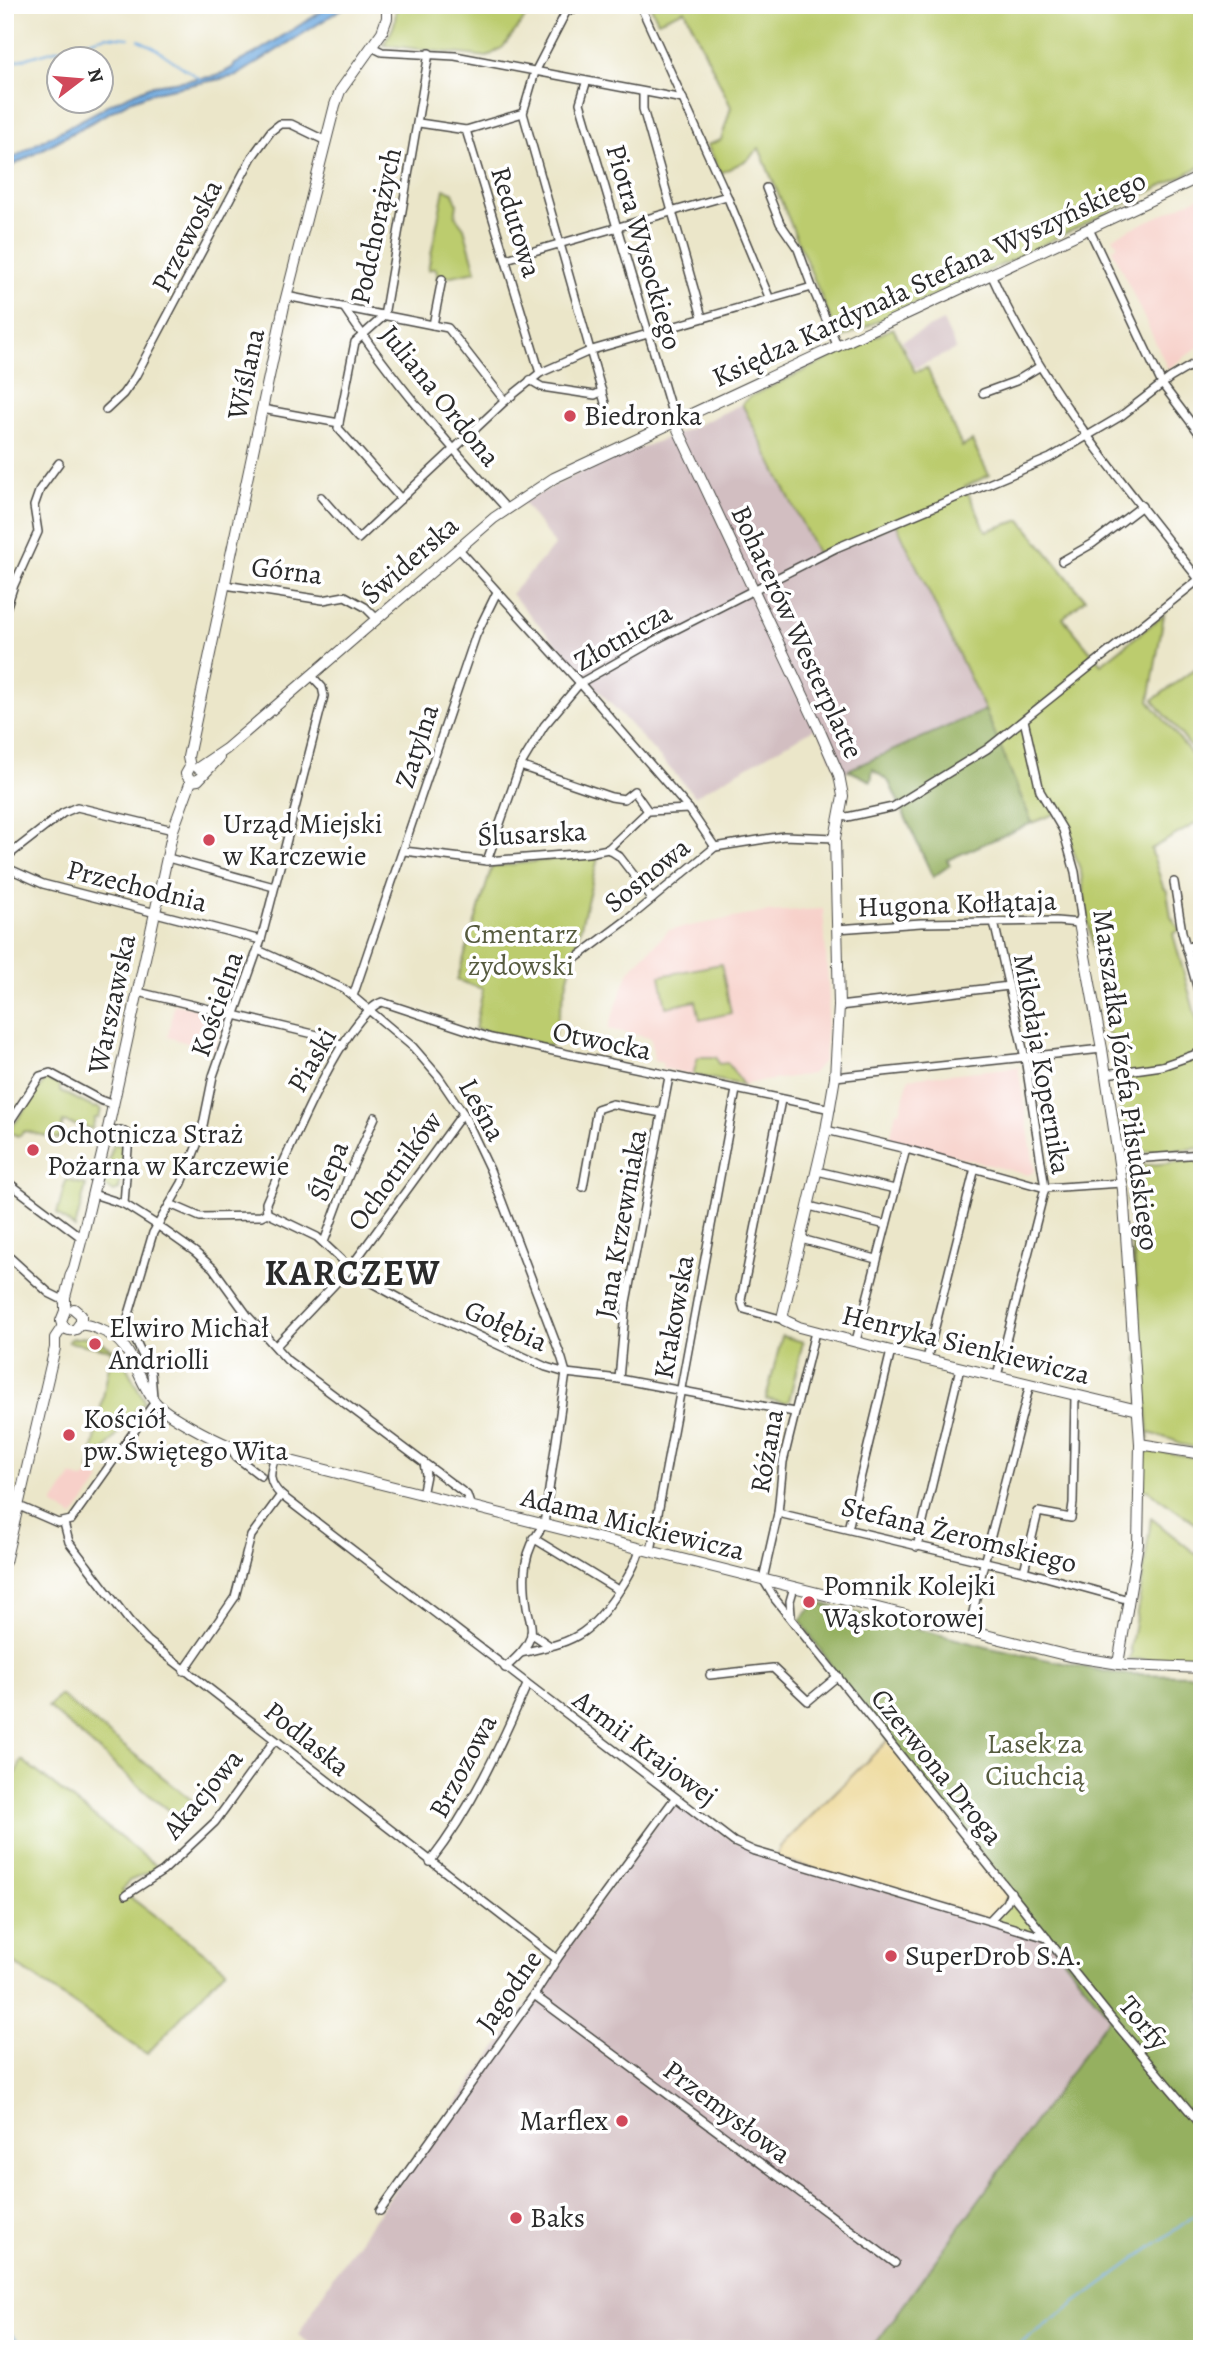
<svg xmlns="http://www.w3.org/2000/svg" width="1207" height="2354" font-family="Alegreya,serif">
  <rect width="100%" height="100%" fill="#fff"/>
  <filter id="ink" filterUnits="userSpaceOnUse"><feTurbulence type="fractalNoise" baseFrequency=".0143" numOctaves="2"/><feDisplacementMap in="SourceGraphic" scale="14" xChannelSelector="R" yChannelSelector="G"/><feConvolveMatrix kernelMatrix="1 2 1 2 8 2 1 2 1" color-interpolation-filters="sRGB"/></filter>
  <filter id="wash" filterUnits="userSpaceOnUse"><feTurbulence type="fractalNoise" baseFrequency=".00686" numOctaves="4" result="noise"/><feDisplacementMap in="SourceGraphic" scale="28" xChannelSelector="R" yChannelSelector="G"/><feGaussianBlur stdDeviation="1.57" result="paint"/><feColorMatrix in="noise" values="0 0 0 0 0 0 0 0 0 0 0 0 0 0 0 0 0 1.4 0 .05"/><feComposite in="paint" operator="in"/></filter>
  <g filter="url(#wash)">
    <rect width="100%" height="100%" fill="#ebe6c9"/>
    <!-- built -->
    <g fill="#f7d0c9">
      <path d="M1202,196V344L1170,368L1167,367L1112,249L1118,246L1113,237Z"/>
      <path d="M823,909L829,999L824,1060L812,1074L738,1085L662,1068L663,1062L654,1060L651,1038L608,1029L629,971L669,930L766,912Z"/>
      <path d="M174,1004L224,1015L226,1018L214,1051L168,1037Z"/>
      <path d="M1018,1067L1035,1171L1028,1175L890,1139L896,1111L900,1112L909,1078Z"/>
      <path d="M92,1471L101,1480L73,1517L53,1504L72,1475L83,1480Z"/>
    </g>
    <!-- industrial -->
    <g fill="#d2bec1">
      <path d="M943,321L956,349L915,368L902,341Z"/>
      <path d="M742,404L818,557L896,522L985,710L839,775L817,727L695,796L511,594L555,545L523,502L585,470L689,429Z"/>
      <path d="M675,1798L734,1842L1048,1939L1110,2017L872,2349H318L298,2335L334,2275Z"/>
    </g>
    <!-- green -->
    <g fill="#bccc6e" stroke="#747c4c" stroke-width="2">
      <path d="M395,5H535L503,47L487,57L383,45C392,31 398,22 395,5Z"/>
      <path d="M650,5H1202V166L989,271L839,339L759,148L747,160L721,173L707,145L721,140L731,107L685,10L658,21Z"/>
      <path d="M444,189L453,192L457,204L455,216L464,228L476,271L437,279V272L435,268L428,270Z"/>
      <path d="M893,328L915,372L927,368L962,447L972,441L989,475L965,487L986,531L1021,520L1085,599L1063,618L1101,664L1164,615L1149,701L1202,767V820L1151,849L1163,887L1167,891L1171,917L1180,930L1173,934L1202,1039V1148L1127,1153L1114,1063L1087,916L1081,872L1059,812L1032,823L985,710L896,523L819,557L742,404L749,397Z"/>
      <path d="M1200,665L1202,667V761L1153,700Z"/>
      <path d="M599,854L551,1046L475,1029L483,989L457,980L492,867Z"/>
      <path d="M721,964L731,1013L700,1020L696,1001L666,1007L660,976Z"/>
      <path d="M698,1057H716L719,1064L728,1063L743,1085L693,1075Z"/>
      <path d="M46,1079L60,1085V1091L94,1108L97,1107L101,1109L99,1118H95L92,1129L63,1122L59,1139L25,1131L18,1136L9,1132Z"/>
      <path d="M113,1144L124,1146L119,1190L114,1192L103,1185Z"/>
      <path d="M1202,1159V1449L1179,1444L1173,1440L1149,1433L1131,1216L1138,1319C1136,1336 1141,1352 1142,1369C1144,1390 1145,1411 1146,1432L1150,1439L1144,1433L1143,1416L1141,1415L1140,1398L1142,1395L1140,1365L1138,1360C1142,1349 1136,1337 1135,1326L1137,1324L1135,1294L1133,1291L1132,1247L1130,1245L1131,1236L1129,1206L1127,1204L1128,1193L1130,1201L1129,1172L1134,1167Z"/>
      <path d="M66,1180L86,1185L75,1228L57,1214Z"/>
      <path d="M91,1336L119,1353L143,1398L144,1403L138,1407L89,1471L112,1350L68,1342L70,1339Z"/>
      <path d="M782,1336L803,1342L789,1401L785,1403L766,1399Z"/>
      <path d="M1152,1450L1202,1459V1528L1147,1490H1142L1143,1458L1145,1453Z"/>
      <path d="M1151,1518L1196,1554L1202,1545V1661L1129,1659L1132,1651L1130,1649L1140,1596Z"/>
      <path d="M60,1695L199,1806L186,1824L154,1799L48,1707Z"/>
      <path d="M22,1760L159,1868L129,1881L122,1891L226,1969L147,2054L5,1957V1785L9,1786Z"/>
      <path d="M1011,1892L1048,1939L990,1920Z"/>
    </g>
    <!-- forest -->
    <g fill="#95b061" stroke="#606e46" stroke-width="2">
      <path d="M985,710L1032,823L947,860L950,865L933,877L889,782L873,769L871,781L848,770Z"/>
      <path d="M816,1602L990,1648L1118,1674L1202,1675V2349H872L1110,2017L838,1676L800,1620Z"/>
    </g>
    <!-- sand -->
    <path fill="#eeda9e" stroke="#8c8264" stroke-width="2" d="M889,1739L1011,1892L990,1920L776,1858L780,1847Z"/>
    <!-- water -->
    <path fill="#70aae0" stroke="#4e6a86" stroke-width="2" d="M332,5H348L236,76L154,92L130,101L5,170V163L36,144L102,109L105,106L153,85L217,76L232,68L235,64L254,54Z"/>
    <g fill="none" stroke-linecap="round" stroke-linejoin="round">
      <!-- stream -->
      <g stroke="#70aae0" stroke-width="2">
        <path d="M139,40L153,47L200,79"/>
        <path d="M5,64L106,36L129,38"/>
        <path d="M5,2328L26,2349"/>
        <path d="M1013,2349L1202,2210"/>
      </g>
    </g>
  </g>
  <g filter="url(#ink)">
    <g fill="none" stroke-linecap="round" stroke-linejoin="round">
      <defs>
        <g id="street">
          <path d="M584,5L566,12L535,72L523,113L605,403"/>
          <path d="M640,5L727,196L769,297"/>
          <path d="M372,47L382,52L455,56L683,99"/>
          <path d="M586,83L580,103L675,423"/>
          <path d="M643,93V109L702,317"/>
          <path d="M419,123L466,130L540,373"/>
          <path d="M466,130L523,113"/>
          <path d="M766,188L780,223L798,249L812,287"/>
          <path d="M1089,229L1162,384L1202,437"/>
          <path d="M506,259L727,196"/>
          <path d="M991,274C1042,388 1124,485 1201,582"/>
          <path d="M286,296L448,328L505,401"/>
          <path d="M345,309C392,380 449,445 506,508"/>
          <path d="M433,325L442,279"/>
          <path d="M530,380L542,387L595,395L602,391"/>
          <path d="M983,393L1016,381L1039,367"/>
          <path d="M262,409L339,423"/>
          <path d="M106,410L123,394L135,377L252,157L271,131L280,124H291L326,141"/>
          <path d="M321,497L358,539L505,401L540,373L592,350L812,287L838,347"/>
          <path d="M401,499L338,428L355,342L384,316L429,53"/>
          <path d="M458,548L580,683L689,809L715,847"/>
          <path d="M1062,561L1092,544L1142,506"/>
          <path d="M225,585L323,600L345,596L365,607L377,619"/>
          <path d="M5,612L14,585L38,532L34,506L40,489L59,463"/>
          <path d="M520,766L611,797L624,799L634,791L648,811"/>
          <path d="M841,816L847,817L893,807L987,749L1202,577"/>
          <path d="M608,849L619,856L652,899"/>
          <path d="M404,851L487,861L588,853L608,849L648,811L689,809"/>
          <path d="M5,858L63,813L77,807L173,830"/>
          <path d="M168,858L274,887"/>
          <path d="M487,861L520,766L544,726L580,683L663,636L836,548L1050,458L1121,416L1170,378L1202,359"/>
          <path d="M5,867L43,884L261,940"/>
          <path d="M1174,882L1182,932L1202,1005"/>
          <path d="M994,922L1025,1058L1045,1188L997,1376"/>
          <path d="M837,929L921,923L1056,921L1079,923L1081,916L1075,872L1063,830L1040,791L1024,720"/>
          <path d="M1186,948L1202,942"/>
          <path d="M258,950L344,989L413,1047L438,1076L463,1113L490,1170L562,1359L566,1373L544,1524C523,1552 522,1574 527,1607C528,1614 533,1626 531,1634C529,1647 515,1659 505,1668"/>
          <path d="M576,958L628,919L715,847L784,836L835,838"/>
          <path d="M138,992L330,1038L343,1046"/>
          <path d="M353,996L476,635L497,592"/>
          <path d="M839,1006L1009,986"/>
          <path d="M1106,1074L1162,1066L1202,1052"/>
          <path d="M835,1077L1102,1049"/>
          <path d="M781,1100L741,1300L744,1309L784,1320"/>
          <path d="M5,1129L40,1076L50,1073L100,1100L114,1105"/>
          <path d="M826,1130L906,1149L1045,1188L1122,1183"/>
          <path d="M107,1133L121,1130L129,1135L124,1204"/>
          <path d="M1118,1160L1202,1154"/>
          <path d="M817,1171L895,1189"/>
          <path d="M5,1180L82,1238"/>
          <path d="M583,1187L597,1109L612,1104L662,1113"/>
          <path d="M93,1194L124,1204L157,1225L195,1252L213,1268L247,1315L287,1360L467,1495L471,1507"/>
          <path d="M170,1204L200,1217L261,1216L267,1213L317,1237L350,1268L372,1283L412,1305L546,1367L566,1373L619,1379L794,1412"/>
          <path d="M809,1206L886,1225"/>
          <path d="M267,1213L266,1203C283,1164 344,1014 382,1002L491,1038L831,1109"/>
          <path d="M801,1239L876,1259"/>
          <path d="M324,1242L348,1177L375,1117"/>
          <path d="M5,1253L49,1293L65,1301"/>
          <path d="M126,1329L133,1335L151,1373L153,1397"/>
          <path d="M815,1332L783,1462L778,1513L763,1579L775,1599L1110,2017L1202,2126"/>
          <path d="M121,1341L153,1233L182,1183L201,1135L213,1076L261,940L324,696L322,687L312,676"/>
          <path d="M856,1341L906,1149"/>
          <path d="M276,1346L350,1268L463,1113"/>
          <path d="M927,1359L975,1168"/>
          <path d="M619,1379L626,1302L669,1077"/>
          <path d="M230,1446L236,1457L261,1476"/>
          <path d="M275,1457C269,1474 268,1482 281,1495L734,1842L754,1851L1047,1938"/>
          <path d="M422,1495L426,1475L424,1463"/>
          <path d="M19,1506L58,1523L71,1520L155,1402"/>
          <path d="M778,1513L1024,1571L1129,1600"/>
          <path d="M64,1523L69,1542L130,1622L148,1641L557,1959"/>
          <path d="M848,1529L891,1351"/>
          <path d="M533,1538L618,1590"/>
          <path d="M917,1547L960,1368"/>
          <path d="M651,1551L736,1090"/>
          <path d="M1024,1571L1038,1512L1071,1518L1073,1503L1075,1395"/>
          <path d="M791,1615L790,1601L794,1587"/>
          <path d="M969,1630L984,1563L1030,1384"/>
          <path d="M531,1633L550,1646"/>
          <path d="M521,1653C541,1648 565,1645 583,1632C603,1618 635,1572 640,1548"/>
          <path d="M184,1671L235,1597L251,1536L281,1495"/>
          <path d="M710,1675L773,1668L808,1701L838,1676"/>
          <path d="M430,1862C472,1808 499,1748 527,1685"/>
          <path d="M126,1895L163,1871L215,1822L274,1741"/>
          <path d="M990,1920L1006,1903L1011,1892"/>
          <path d="M534,1995L895,2263"/>
          <path d="M380,2211L534,1995L557,1959L675,1798"/>
        </g>
        <g id="secondary">
          <path d="M675,423L818,727L839,775L843,796L835,838L839,1006L835,1077L826,1130L783,1314L784,1320L799,1327L891,1351L1138,1410"/>
          <path d="M198,768L226,749L494,518L554,478L1202,176"/>
          <path d="M191,781L186,774L190,767L188,757L284,306L335,105L340,91L382,32L387,18V5"/>
          <path d="M191,781L198,780L219,758"/>
          <path d="M1079,923L1102,1049L1123,1190L1140,1444L1138,1544L1118,1664"/>
          <path d="M74,1309L81,1315V1322L76,1329C69,1332 63,1329 61,1321L65,1311V1297L71,1274L74,1268L82,1238L107,1133L173,830L191,781"/>
          <path d="M80,1325C88,1324 93,1327 101,1330C134,1342 135,1377 155,1402C166,1415 213,1439 230,1446L1069,1656L1126,1665L1202,1668"/>
          <path d="M1140,1444L1202,1454"/>
          <path d="M5,1562L55,1348V1338L63,1326"/>
        </g>
      </defs>
      <!-- street casing -->
      <use href="#street" stroke="#484743" stroke-width="10"/>
      <!-- secondary casing -->
      <use href="#secondary" stroke="#484743" stroke-width="12"/>
      <!-- street -->
      <use href="#street" stroke="#fff" stroke-width="7"/>
      <!-- secondary -->
      <use href="#secondary" stroke="#fff" stroke-width="10"/>
    </g>
  </g>
  <!-- markers -->
  <g fill="#d1495b" stroke="#fff" stroke-width="2.5">
    <circle cx="570" cy="416" r="7"/>
    <circle cx="209" cy="840" r="7"/>
    <circle cx="33" cy="1150" r="7"/>
    <circle cx="95" cy="1344" r="7"/>
    <circle cx="69" cy="1435" r="7"/>
    <circle cx="809" cy="1602" r="7"/>
    <circle cx="891" cy="1956" r="7"/>
    <circle cx="622" cy="2121" r="7"/>
    <circle cx="516" cy="2218" r="7"/>
  </g>
  <g text-anchor="middle" dominant-baseline="central" stroke-width="7" stroke-linejoin="round" paint-order="stroke">
    <!-- street labels -->
    <g font-size="28" fill="#2b2b2b" stroke="#fff">
      <text transform="translate(516 222) rotate(73)">Redutowa</text>
      <text transform="translate(376 226) rotate(-78)">Podchorążych</text>
      <text transform="translate(187 236) rotate(-63)">Przewoska</text>
      <text transform="translate(644 247) rotate(74)">Piotra Wysockiego</text>
      <text transform="translate(929 279) rotate(-25)">Księdza Kardynała Stefana Wyszyńskiego</text>
      <text transform="translate(246 374) rotate(-78)">Wiślana</text>
      <text transform="translate(440 396) rotate(51)">Juliana Ordona</text>
      <text transform="translate(410 560) rotate(-41)">Świderska</text>
      <text transform="translate(287 571) rotate(7)">Górna</text>
      <text transform="translate(797 632) rotate(65)">Bohaterów Westerplatte</text>
      <text transform="translate(623 637) rotate(-30)">Złotnicza</text>
      <text transform="translate(417 746) rotate(-72)">Zatylna</text>
      <text transform="translate(532 834) rotate(-3)">Ślusarska</text>
      <text transform="translate(647 875) rotate(-39)">Sosnowa</text>
      <text transform="translate(137 886) rotate(14)">Przechodnia</text>
      <text transform="translate(957 904) rotate(-2)">Hugona Kołłątaja</text>
      <text transform="translate(112 1004) rotate(-78)">Warszawska</text>
      <text transform="translate(217 1004) rotate(-71)">Kościelna</text>
      <text transform="translate(602 1041) rotate(12)">Otwocka</text>
      <text transform="translate(312 1060) rotate(-60)">Piaski</text>
      <text transform="translate(1042 1064) rotate(80)">Mikołaja Kopernika</text>
      <text transform="translate(1126 1080) rotate(82)">Marszałka Józefa Piłsudskiego</text>
      <text transform="translate(482 1110) rotate(61)">Leśna</text>
      <text transform="translate(329 1171) rotate(-68)">Ślepa</text>
      <text transform="translate(395 1171) rotate(-54)">Ochotników</text>
      <text transform="translate(621 1224) rotate(-80)">Jana Krzewniaka</text>
      <text transform="translate(674 1317) rotate(-80)">Krakowska</text>
      <text transform="translate(506 1326) rotate(24)">Gołębia</text>
      <text transform="translate(966 1345) rotate(14)">Henryka Sienkiewicza</text>
      <text transform="translate(767 1451) rotate(-80)">Różana</text>
      <text transform="translate(633 1524) rotate(14)">Adama Mickiewicza</text>
      <text transform="translate(959 1535) rotate(14)">Stefana Żeromskiego</text>
      <text transform="translate(307 1739) rotate(39)">Podlaska</text>
      <text transform="translate(645 1748) rotate(37)">Armii Krajowej</text>
      <text transform="translate(463 1766) rotate(-62)">Brzozowa</text>
      <text transform="translate(937 1767) rotate(51)">Czerwona Droga</text>
      <text transform="translate(203 1794) rotate(-50)">Akacjowa</text>
      <text transform="translate(509 1991) rotate(-55)">Jagodne</text>
      <text transform="translate(1144 2023) rotate(50)">Torfy</text>
      <text transform="translate(727 2112) rotate(37)">Przemysłowa</text>
    </g>
    <!-- poi labels -->
    <g font-size="28" fill="#2b2b2b" stroke="#fff" text-anchor="start">
      <text x="584" y="416">Biedronka</text>
      <text x="223" y="824">Urząd Miejski<tspan x="223" dy="32">w Karczewie</tspan></text>
      <text x="47" y="1134">Ochotnicza Straż<tspan x="47" dy="32">Pożarna w Karczewie</tspan></text>
      <text x="109" y="1328">Elwiro Michał<tspan x="109" dy="32">Andriolli</tspan></text>
      <text x="83" y="1419">Kościół<tspan x="83" dy="32">pw.Świętego Wita</tspan></text>
      <text x="823" y="1586">Pomnik Kolejki<tspan x="823" dy="32">Wąskotorowej</tspan></text>
      <text x="905" y="1956">SuperDrob S.A.</text>
      <text x="608" y="2121" text-anchor="end">Marflex</text>
      <text x="530" y="2218">Baks</text>
    </g>
    <!-- park labels -->
    <g font-size="28" fill="#565b3f" stroke="#fff">
      <text x="521" y="934">Cmentarz<tspan x="521" dy="32">żydowski</tspan></text>
      <text x="1035" y="1744">Lasek za<tspan x="1035" dy="32">Ciuchcią</tspan></text>
    </g>
    <!-- district labels -->
    <g font-size="35" font-weight="bold" letter-spacing="2" fill="#2b2b2b" stroke="#fff">
      <text x="353" y="1273">KARCZEW</text>
    </g>
  </g>
  <!-- margin -->
  <rect width="1207" height="2354" fill="none" stroke="#fff" stroke-width="28"/>
  <!-- north arrow -->
  <g transform="translate(80 80) rotate(74)"><circle r="33" fill="#ffffff" stroke="#aaaaaa" stroke-width="2"/>
  <path d="M0-5L12 26L0 18L-12 26Z" fill="#d1495b"/>
  <text y="-10" font-size="19" font-weight="bold" text-anchor="middle" fill="#2b2b2b">N</text>
  </g>
</svg>
